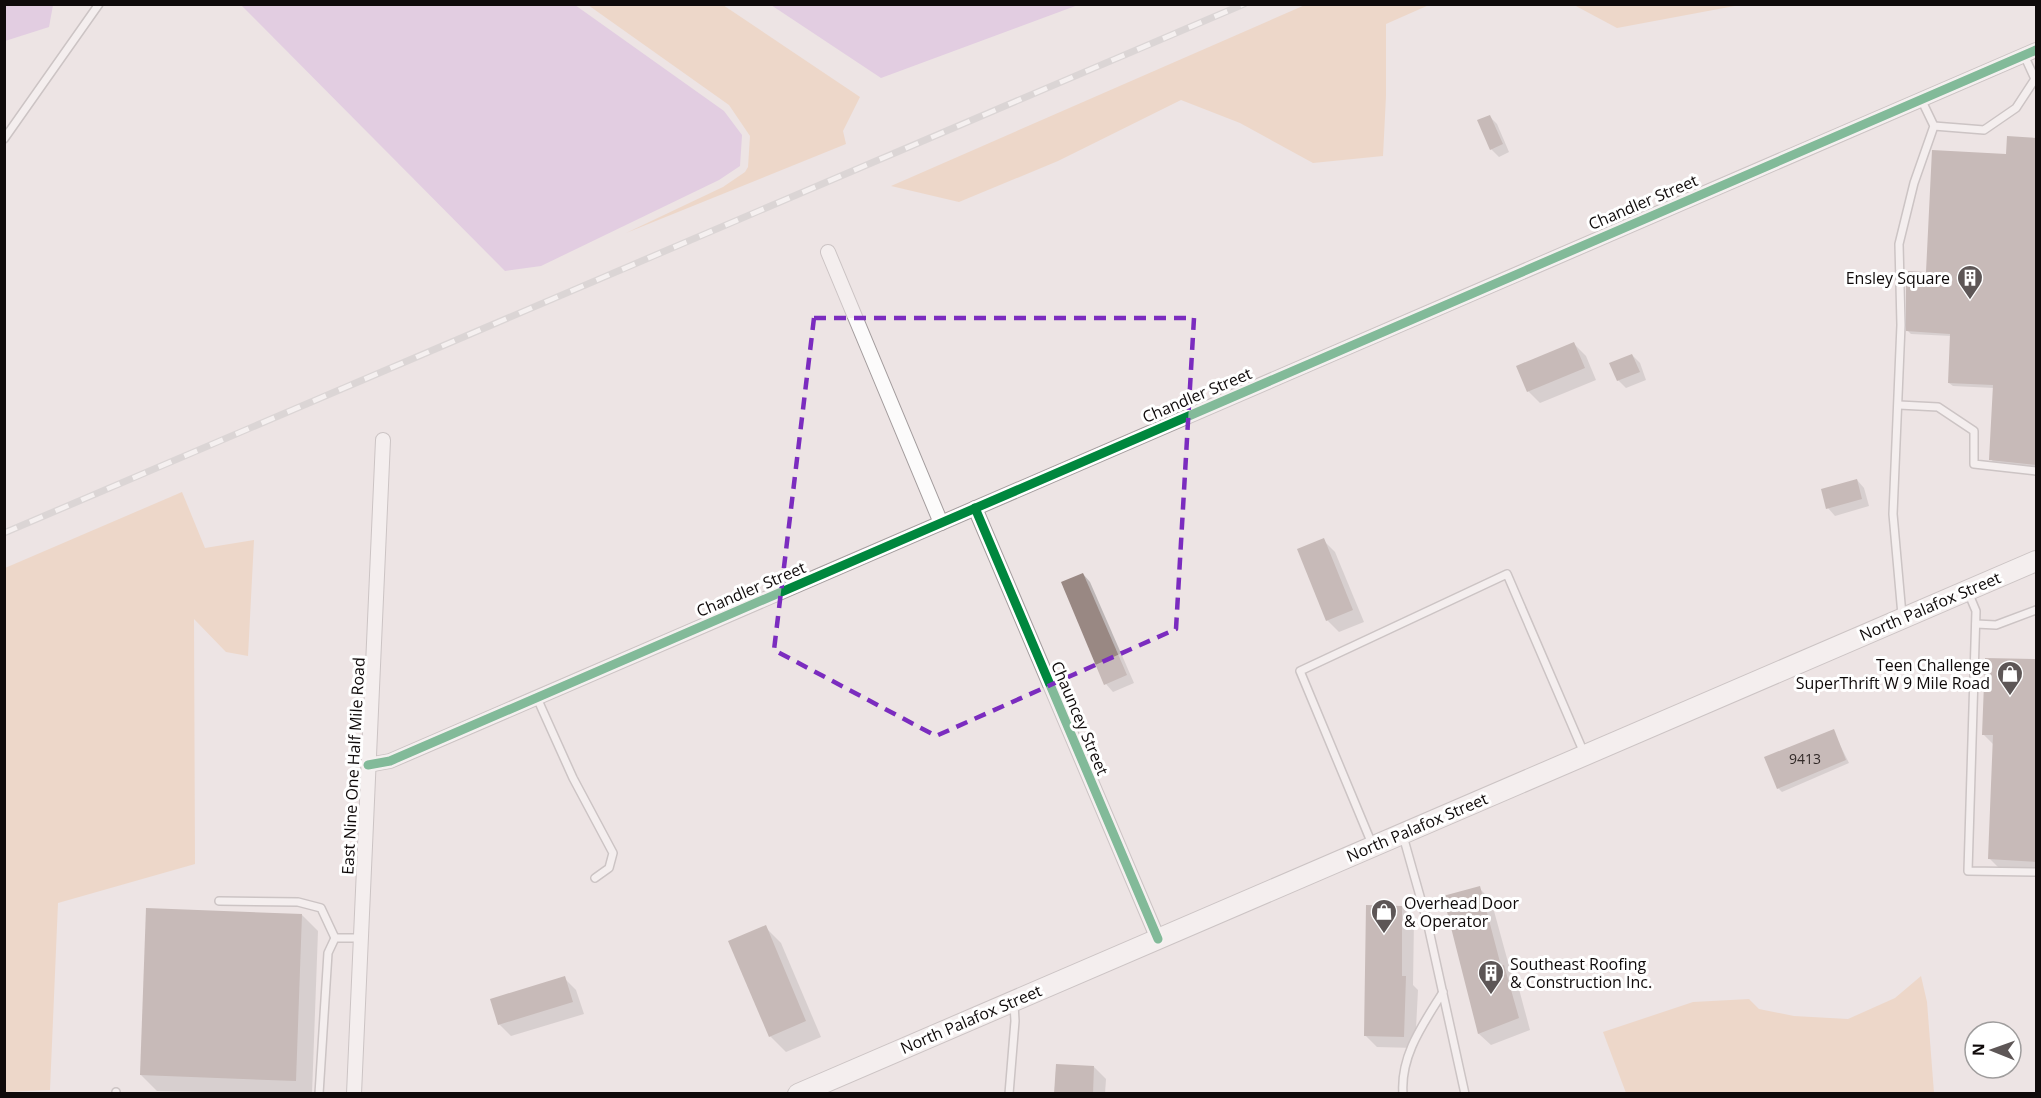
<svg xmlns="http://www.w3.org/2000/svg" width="2041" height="1098" font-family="'Open Sans',sans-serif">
  <rect width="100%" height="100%" fill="#ede4e4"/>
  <!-- green -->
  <g fill="#edc8a9">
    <path d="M588,5H723L860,97L843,131L846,144L626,233L723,187L745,172L748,167L750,136L729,105Z"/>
    <path d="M1305,5H1429L1386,24V96L1383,156L1313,163L1240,123L1181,100L1058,161L959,202L891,186Z"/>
    <path d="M1574,5H1740L1617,28Z"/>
    <path d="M182,492L205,548L254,540L248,656L226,652L194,619L195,864L58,903L50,1090L5,1092V568Z"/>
    <path d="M1921,976L1927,1002L1934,1093H1626L1603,1032L1693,1002L1749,999L1759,1009L1794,1016L1848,1019L1895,998Z"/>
  </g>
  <!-- water -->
  <g fill="#d4b1de">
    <path d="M5,4L53,5L49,27L5,41Z"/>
    <path d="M241,5H575L724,111L742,135L740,166L719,180L541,266L505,271Z"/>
    <path d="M771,5H1078L881,78Z"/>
  </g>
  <!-- shadow -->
  <g fill="#0003">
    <path d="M1490,117L1497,124L1509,152L1499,157L1491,149Z"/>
    <path d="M2036,139V467L1994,463L1991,459L1994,388L1953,386L1949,383L1951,336L1911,334L1908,331L1927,273L2007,155Z"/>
    <path d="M1574,344L1586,356L1596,380L1540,403L1528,391Z"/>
    <path d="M1632,355L1640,363L1646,380L1626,388L1618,380Z"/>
    <path d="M1857,480L1864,488L1869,506L1835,516L1828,508Z"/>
    <path d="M1323,540L1335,552L1364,622L1339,632L1327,620Z"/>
    <path d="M1083,574L1090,582L1134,683L1113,692L1106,684Z"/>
    <path d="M2036,661V876L2005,874L1989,858L1994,745L1983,734Z"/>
    <path d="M1833,731L1849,763L1782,792L1778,788Z"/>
    <path d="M1479,888L1491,900L1511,973L1516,978L1530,1030L1491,1045L1479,1034L1445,897Z"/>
    <path d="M1402,907L1414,919L1413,985L1418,990L1415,1048L1377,1047L1365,1035Z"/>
    <path d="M302,915L318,931L312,1094L157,1091L141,1075Z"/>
    <path d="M765,927L781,943L821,1037L786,1052L770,1036Z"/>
    <path d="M564,978L576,990L584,1014L511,1036L499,1024Z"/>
    <path d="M1094,1067L1106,1079L1105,1094H1056Z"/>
  </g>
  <!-- building -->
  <g fill="#998883">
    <path d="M1490,115L1503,144L1490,150L1477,120Z"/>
    <path d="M2007,136L2037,138V465L1989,460L1993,385L1948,383L1950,334L1906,331V271L1926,272L1932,150L2006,154Z"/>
    <path d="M1574,342L1585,368L1527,392L1516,366Z"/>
    <path d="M1632,354L1640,372L1617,381L1609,363Z"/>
    <path d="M1857,479L1862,499L1826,509L1821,489Z"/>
    <path d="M1324,538L1353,610L1326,621L1297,549Z"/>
    <path d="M1083,573L1127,675L1104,685L1061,582Z"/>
    <path d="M1985,658L2037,659V862L1988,859L1993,735H1982Z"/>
    <path d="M1834,729L1846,760L1777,789L1764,757Z"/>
    <path d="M1480,886L1501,966L1504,965L1519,1018L1478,1034L1443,896Z"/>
    <path d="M1366,905L1402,906V976H1406L1404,1037L1364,1036Z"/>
    <path d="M146,908L302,914L296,1081L140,1075Z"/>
    <path d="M766,925L806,1021L769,1037L728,941Z"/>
    <path d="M565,976L573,1002L498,1025L490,999Z"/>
    <path d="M1056,1064L1094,1066L1093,1094H1054Z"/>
  </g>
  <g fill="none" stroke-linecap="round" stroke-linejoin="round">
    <defs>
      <g id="service">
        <path d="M1934,126L1984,130L2016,108L2035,79L2024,55"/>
        <path d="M4,139L99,4"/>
        <path d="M1899,405L1938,407L1974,431V464L2036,471"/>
        <path d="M1968,592L1976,611L1968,871L2036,872"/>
        <path d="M1902,615L1893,514L1901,325L1899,244L1914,183L1934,126L1921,99"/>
        <path d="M1976,624L1996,625L2036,610"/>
        <path d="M537,698L573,778L613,853L609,868L595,878"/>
        <path d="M1403,836L1427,921L1465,1094"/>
        <path d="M1372,844L1300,671L1507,574L1584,753"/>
        <path d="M219,901L298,902L321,908L335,938"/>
        <path d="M116,1092V1094"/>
        <path d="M319,1094L328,953L335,938H361"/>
        <path d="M1009,1094L1015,1021L1014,1004"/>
        <path d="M1403,1094C1400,1055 1424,1023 1443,992"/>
      </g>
      <g id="minor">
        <path d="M828,252L941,523"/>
        <path d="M975,508L1158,939"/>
        <path d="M368,765L390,761L2036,50"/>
        <path d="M354,1094L383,440"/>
      </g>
      <path id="secondary" d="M798,1094L2036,561"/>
    </defs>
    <!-- service casing -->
    <use href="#service" stroke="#a49d9e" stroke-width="10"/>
    <!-- minor casing -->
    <use href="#minor" stroke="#a49d9e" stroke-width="16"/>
    <!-- secondary casing -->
    <use href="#secondary" stroke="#a49d9e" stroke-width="22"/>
    <!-- service -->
    <use href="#service" stroke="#fcfbfb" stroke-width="7"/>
    <!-- minor -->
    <use href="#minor" stroke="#fcfbfb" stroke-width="14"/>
    <!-- secondary -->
    <use href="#secondary" stroke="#fcfbfb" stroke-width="20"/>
    <defs>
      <path id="rail" d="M4,533L1244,4"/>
    </defs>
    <!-- rail casing -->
    <use href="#rail" stroke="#c6c4c4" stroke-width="7"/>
    <!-- rail -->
    <use href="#rail" stroke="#fff" stroke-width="4.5" stroke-dasharray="14" stroke-linecap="butt"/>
    <defs>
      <g id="cycleway">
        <path d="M975,508L1158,939"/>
        <path d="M368,765L390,761L2036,50"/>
      </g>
    </defs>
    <!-- cycleway casing -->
    <use href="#cycleway" stroke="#fff" stroke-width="13"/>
    <!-- cycleway -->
    <use href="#cycleway" stroke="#00873e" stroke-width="9"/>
  </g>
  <!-- marked area -->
  <path d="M0 0H2041V1098H0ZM814,318H1194L1176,629L936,736L774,650Z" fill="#ede4e4" fill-opacity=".55" fill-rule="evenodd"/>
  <path fill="none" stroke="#7b2cbf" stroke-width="4.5" stroke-dasharray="12 8" stroke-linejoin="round" d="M814,318H1194L1176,629L936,736L774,650Z"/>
  <!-- icons -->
  <defs>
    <symbol id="building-pin" viewBox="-11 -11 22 30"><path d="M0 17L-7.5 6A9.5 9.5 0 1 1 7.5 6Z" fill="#5d5656" stroke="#fff"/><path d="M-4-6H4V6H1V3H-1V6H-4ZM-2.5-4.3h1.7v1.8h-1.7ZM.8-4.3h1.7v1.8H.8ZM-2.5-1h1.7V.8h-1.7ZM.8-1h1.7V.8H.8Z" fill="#fff"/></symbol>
    <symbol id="shop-pin" viewBox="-11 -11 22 30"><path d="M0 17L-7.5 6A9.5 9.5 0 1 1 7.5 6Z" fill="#5d5656" stroke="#fff"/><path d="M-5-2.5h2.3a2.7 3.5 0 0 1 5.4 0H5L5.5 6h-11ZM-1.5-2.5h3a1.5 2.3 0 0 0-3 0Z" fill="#fff"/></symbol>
  </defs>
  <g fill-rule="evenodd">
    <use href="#building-pin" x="1955" y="263" width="30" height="40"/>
    <use href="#shop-pin" x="1995" y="659" width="30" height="40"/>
    <use href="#shop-pin" x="1369" y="897" width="30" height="40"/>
    <use href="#building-pin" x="1476" y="958" width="30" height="40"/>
  </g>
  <g text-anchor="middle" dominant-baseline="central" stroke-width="6" stroke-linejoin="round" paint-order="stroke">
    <!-- number labels -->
    <g font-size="14" fill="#322a28">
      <text x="1805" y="758">9413</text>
    </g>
    <!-- street labels -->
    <g font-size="16" fill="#0f0a0a" stroke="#fff">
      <text transform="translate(1643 202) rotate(-23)">Chandler Street</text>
      <text transform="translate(1197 395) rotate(-23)">Chandler Street</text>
      <text transform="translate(751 589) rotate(-23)">Chandler Street</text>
      <text transform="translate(1930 606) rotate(-23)">North Palafox Street</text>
      <text transform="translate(1080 718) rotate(67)">Chauncey Street</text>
      <text transform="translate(353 766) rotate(-87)">East Nine One Half Mile Road</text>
      <text transform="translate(1417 827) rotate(-23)">North Palafox Street</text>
      <text transform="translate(971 1019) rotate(-23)">North Palafox Street</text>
    </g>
    <!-- poi labels -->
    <g font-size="16" fill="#0f0a0a" stroke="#fff" text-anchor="end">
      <text x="1950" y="278">Ensley Square</text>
      <text x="1990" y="665">Teen Challenge<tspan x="1990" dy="18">SuperThrift W 9 Mile Road</tspan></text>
      <text x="1404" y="903" text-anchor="start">Overhead Door<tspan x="1404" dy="18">&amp; Operator</tspan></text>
      <text x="1510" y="964" text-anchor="start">Southeast Roofing<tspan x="1510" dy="18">&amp; Construction Inc.</tspan></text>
    </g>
  </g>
  <!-- border -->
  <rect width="2041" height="1098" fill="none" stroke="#0f0a0a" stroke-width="12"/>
  <!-- north arrow -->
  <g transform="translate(1993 1050) rotate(271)"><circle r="28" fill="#ffffff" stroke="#9f9d9d" stroke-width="1.5"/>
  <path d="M0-4.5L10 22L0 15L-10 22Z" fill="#5d5656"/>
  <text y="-9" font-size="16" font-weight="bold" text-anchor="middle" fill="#0f0a0a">N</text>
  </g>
</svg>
